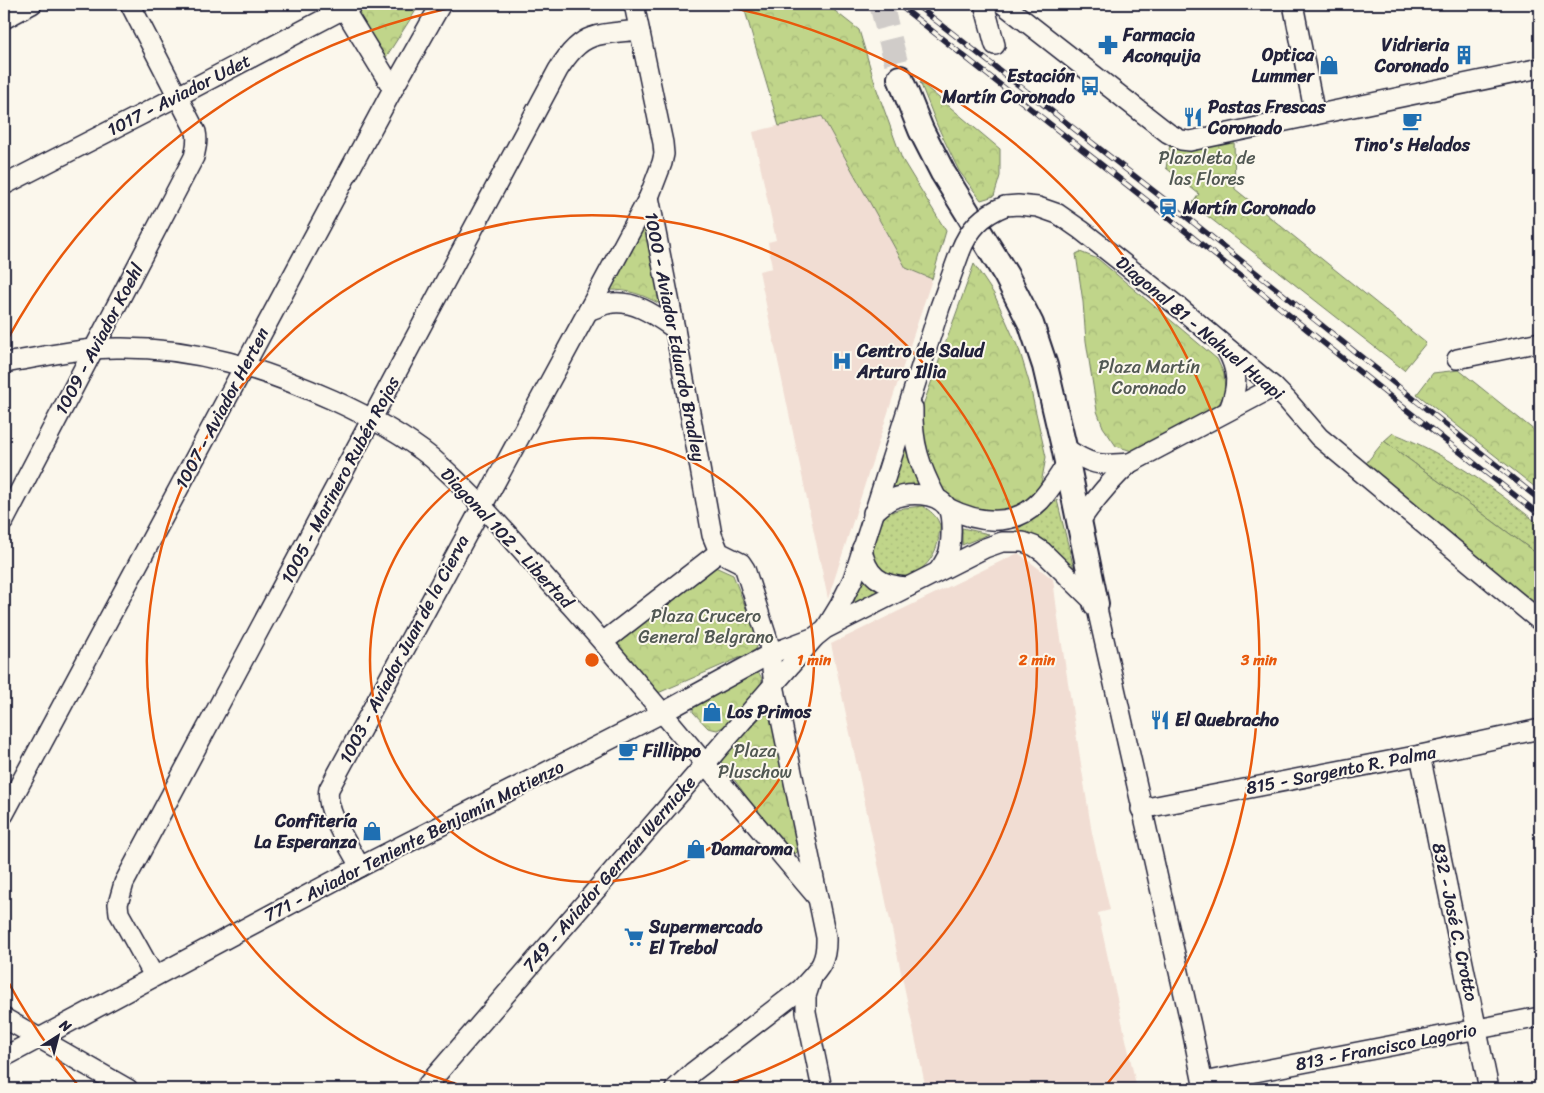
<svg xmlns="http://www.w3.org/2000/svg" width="1544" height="1093" font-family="Sriracha,sans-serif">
  <defs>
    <pattern id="grass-dots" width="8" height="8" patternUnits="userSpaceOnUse" patternTransform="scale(1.25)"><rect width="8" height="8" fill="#c0d58a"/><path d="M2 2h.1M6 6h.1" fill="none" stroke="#a5b778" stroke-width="1.8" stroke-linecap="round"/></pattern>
    <pattern id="park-crowns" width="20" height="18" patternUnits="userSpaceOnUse" patternTransform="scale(1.25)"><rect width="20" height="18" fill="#c0d58a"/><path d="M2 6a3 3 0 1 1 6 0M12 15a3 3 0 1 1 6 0" fill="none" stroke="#a5b778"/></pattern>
  </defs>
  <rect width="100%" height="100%" fill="#fbf7ec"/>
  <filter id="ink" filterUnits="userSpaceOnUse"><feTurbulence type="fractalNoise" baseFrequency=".02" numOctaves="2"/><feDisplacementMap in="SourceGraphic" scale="10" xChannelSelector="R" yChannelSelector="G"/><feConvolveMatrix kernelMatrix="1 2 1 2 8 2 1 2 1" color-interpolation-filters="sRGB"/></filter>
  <g filter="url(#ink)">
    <!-- built -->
    <g fill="#f1ddd3">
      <path d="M822,115L906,268L932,279L892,400L828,599L759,271L772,268L768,242L776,240L753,132Z"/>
      <path d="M1018,553L1053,579L1059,626L1092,833L1110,910L1098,913L1137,1089H926L831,644Z"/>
    </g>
    <!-- grass -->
    <g fill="url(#grass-dots)" stroke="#717c62">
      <path d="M1393,433C1449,455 1493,488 1540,525V556L1384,441Z"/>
      <path d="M904,443L911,466L921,485L888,490Z"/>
      <path d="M1057,500L1075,573L1048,547L1014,532Z"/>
      <path d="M923,506C930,511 936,515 939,523C941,526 940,530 939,534C938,554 923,575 902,577C889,578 880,568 872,561L871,542L883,518L891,512L904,508Z"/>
      <path d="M962,528L989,534L962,545Z"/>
      <path d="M864,576L872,586L883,593L853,604Z"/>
    </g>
    <!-- park -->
    <g fill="url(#park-crowns)" stroke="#717c62">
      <path d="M362,4H420L386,57L349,11Z"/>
      <path d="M743,4H826L859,30L877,90L902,159L946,231L932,279L906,268L822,116L779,126Z"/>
      <path d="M920,82L1000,149V176L994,196L981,200L959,171L937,125Z"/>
      <path d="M1234,137L1235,189L1426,343L1404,370L1192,204L1199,194L1166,168L1171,138Z"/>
      <path d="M646,217L660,304C641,294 630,290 609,290Z"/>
      <path d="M1080,252L1098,259L1217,359L1224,374L1225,393L1216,409L1132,451L1116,446L1103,427L1097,411L1086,341L1083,302L1076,254Z"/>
      <path d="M974,264L994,294L1020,352L1029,382L1046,457L1041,484L1031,497L1011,511L982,513L962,506L941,491L924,456L918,419Z"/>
      <path d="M1459,370L1540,435V491L1417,394L1433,373Z"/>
      <path d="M1384,441L1540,556V609L1363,467Z"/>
      <path d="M713,566L733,575L759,642L755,651L658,693L614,647Z"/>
      <path d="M754,670C761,674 763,678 761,686L727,725L717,730L708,728L693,712V706Z"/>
      <path d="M764,714L770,715L774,721L800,849L795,854H789L719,759Z"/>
    </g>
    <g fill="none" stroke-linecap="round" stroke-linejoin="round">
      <!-- major-tunnel -->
      <path stroke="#d0ccc9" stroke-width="24" stroke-dasharray="24 12" stroke-linecap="butt" d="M881,4L900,78"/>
      <defs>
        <g id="minor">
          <path d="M984,4L995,45"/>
          <path d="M1003,4L1168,133L1181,140L1190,141L1540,68"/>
          <path d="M1293,4L1315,115"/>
          <path d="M344,9L393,89"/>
          <path d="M4,19L32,4"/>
          <path d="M4,185L178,96L353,4"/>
          <path d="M649,197L675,329L712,535L719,552L741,563L745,569L769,644L774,685L826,937C827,964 818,970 801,989L693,1072L675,1089"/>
          <path d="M1005,206L1018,205L1038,207L1058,214L1081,230L1181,309L1274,387L1287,400L1319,437L1540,621"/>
          <path d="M588,311C594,309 600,306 607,304C632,298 655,315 675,329"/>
          <path d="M1226,349C1239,371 1238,387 1229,410"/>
          <path d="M1457,359L1540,342"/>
          <path d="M4,363C42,357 79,348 117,348C194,347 264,369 333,400C368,416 402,434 432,458C483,502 526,556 571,606C655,701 734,800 817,897"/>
          <path d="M913,408C912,443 920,467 936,497"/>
          <path d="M1064,447C1090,465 1098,466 1130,463"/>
          <path d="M948,508C978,523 1014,528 1040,501C1051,489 1059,476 1067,463"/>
          <path d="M873,513C879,508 885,502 892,499C908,492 936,492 947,507C953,516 952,546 947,557C945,561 942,566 939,570"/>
          <path d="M4,521L194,157C196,148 198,141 196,132L130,4"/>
          <path d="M1080,521C1095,499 1110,481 1130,463L1274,387"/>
          <path d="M862,548C866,576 881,586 908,587"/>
          <path d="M826,628L840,605L853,579L940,307L960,252"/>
          <path d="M603,642L719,552"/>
          <path d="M1420,755L1489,1089"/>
          <path d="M1141,809L1420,755L1540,729"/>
          <path d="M4,814L393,89L441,4"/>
          <path d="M360,867C350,847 324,810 329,789L588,311L649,197L662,163L664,154L663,143L634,4"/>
          <path d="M154,976L119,913L118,904L124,883L558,70C566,57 577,42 592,37C605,32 625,32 639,30"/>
          <path d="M812,978L806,996V1012L822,1089"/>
          <path d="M4,1018L128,1089"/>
          <path d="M4,1057L360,867L662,713L770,654L815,637L825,629L985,548L1002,542H1023L1034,546L1043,552L1096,604L1191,1025L1204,1089"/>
          <path d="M1203,1082L1540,1017"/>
          <path d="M424,1089L814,638"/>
        </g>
        <path id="major" d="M900,78L921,130L943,173L1006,275L1031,324L1045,366L1064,447L1096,604"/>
      </defs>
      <!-- minor casing -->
      <use href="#minor" stroke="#22223b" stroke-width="22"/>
      <!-- major casing -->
      <use href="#major" stroke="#22223b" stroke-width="28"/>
      <!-- minor -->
      <use href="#minor" stroke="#fbf7ec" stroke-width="19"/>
      <!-- major -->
      <use href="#major" stroke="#fbf7ec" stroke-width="24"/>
      <defs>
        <g id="rail">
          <path d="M898,4L1164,214L1403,407L1540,515"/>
          <path d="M915,4L1169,203L1540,500"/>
        </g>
      </defs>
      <!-- rail casing -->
      <use href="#rail" stroke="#22223b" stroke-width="5.5"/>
      <!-- rail -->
      <use href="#rail" stroke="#fbf7ec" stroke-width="4" stroke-dasharray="11" stroke-linecap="butt"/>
      <defs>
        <path id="minor-bridge" d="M960,252C969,229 982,215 1005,206"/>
      </defs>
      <!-- minor-bridge casing -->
      <use href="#minor-bridge" stroke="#22223b" stroke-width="22" stroke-linecap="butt"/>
      <!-- minor-bridge -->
      <use href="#minor-bridge" stroke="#fbf7ec" stroke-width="19"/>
    </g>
  </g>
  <!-- distance rings -->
  <g fill="none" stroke="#e8590c" stroke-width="2.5">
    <circle cx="592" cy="660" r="222"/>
    <path d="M473 1089A445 445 0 1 1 711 1089"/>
    <path d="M81 1089A667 667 0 0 1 6 978M6 342A667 667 0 0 1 470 4M714 4A667 667 0 0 1 1103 1089"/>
  </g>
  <!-- icons -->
  <defs>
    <symbol id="pharmacy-bare" viewBox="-9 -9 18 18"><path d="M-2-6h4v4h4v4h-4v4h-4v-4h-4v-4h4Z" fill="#1f6fb2" stroke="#fbf7ec" stroke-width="2.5" paint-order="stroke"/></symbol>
    <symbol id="building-bare" viewBox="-9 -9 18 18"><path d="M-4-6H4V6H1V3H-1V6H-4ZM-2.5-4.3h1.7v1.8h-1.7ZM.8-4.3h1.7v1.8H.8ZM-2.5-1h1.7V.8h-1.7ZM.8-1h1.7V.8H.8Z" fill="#1f6fb2" stroke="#fbf7ec" stroke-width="2.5" paint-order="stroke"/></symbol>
    <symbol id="shop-bare" viewBox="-9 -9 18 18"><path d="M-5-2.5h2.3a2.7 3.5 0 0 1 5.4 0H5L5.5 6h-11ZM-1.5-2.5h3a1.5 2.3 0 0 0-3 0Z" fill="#1f6fb2" stroke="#fbf7ec" stroke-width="2.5" paint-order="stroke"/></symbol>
    <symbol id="bus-bare" viewBox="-9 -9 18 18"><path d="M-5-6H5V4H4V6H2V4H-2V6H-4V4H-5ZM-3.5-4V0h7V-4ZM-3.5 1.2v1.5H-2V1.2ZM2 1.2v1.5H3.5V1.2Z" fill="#1f6fb2" stroke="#fbf7ec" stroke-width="2.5" paint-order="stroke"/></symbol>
    <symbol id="restaurant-bare" viewBox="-9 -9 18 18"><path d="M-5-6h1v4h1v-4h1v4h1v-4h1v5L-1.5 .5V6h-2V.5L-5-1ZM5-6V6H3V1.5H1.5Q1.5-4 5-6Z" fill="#1f6fb2" stroke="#fbf7ec" stroke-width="2.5" paint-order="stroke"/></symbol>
    <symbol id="cafe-bare" viewBox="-9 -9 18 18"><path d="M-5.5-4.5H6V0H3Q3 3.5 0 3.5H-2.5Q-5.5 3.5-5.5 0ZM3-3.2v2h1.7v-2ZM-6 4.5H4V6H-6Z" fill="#1f6fb2" stroke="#fbf7ec" stroke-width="2.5" paint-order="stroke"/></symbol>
    <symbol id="station-bare" viewBox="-9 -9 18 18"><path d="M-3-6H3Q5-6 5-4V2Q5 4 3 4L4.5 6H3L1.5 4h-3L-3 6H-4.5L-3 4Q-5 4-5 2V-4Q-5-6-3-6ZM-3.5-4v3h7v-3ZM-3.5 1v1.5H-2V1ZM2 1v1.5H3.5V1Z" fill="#1f6fb2" stroke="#fbf7ec" stroke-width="2.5" paint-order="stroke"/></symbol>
    <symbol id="hospital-bare" viewBox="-9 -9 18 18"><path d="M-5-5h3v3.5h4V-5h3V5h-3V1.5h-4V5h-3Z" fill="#1f6fb2" stroke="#fbf7ec" stroke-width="2.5" paint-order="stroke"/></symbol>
    <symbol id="supermarket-bare" viewBox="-9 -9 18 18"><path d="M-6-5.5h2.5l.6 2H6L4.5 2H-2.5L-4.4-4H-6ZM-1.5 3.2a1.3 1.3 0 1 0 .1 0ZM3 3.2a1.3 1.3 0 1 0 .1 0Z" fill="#1f6fb2" stroke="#fbf7ec" stroke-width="2.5" paint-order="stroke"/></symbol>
  </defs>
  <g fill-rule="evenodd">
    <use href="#pharmacy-bare" x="1094" y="31" width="28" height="28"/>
    <use href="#building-bare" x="1450" y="41" width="28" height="28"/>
    <use href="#shop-bare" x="1315" y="51" width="28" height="28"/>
    <use href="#bus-bare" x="1076" y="72" width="28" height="28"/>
    <use href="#restaurant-bare" x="1179" y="103" width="28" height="28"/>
    <use href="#cafe-bare" x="1398" y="107" width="28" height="28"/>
    <use href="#station-bare" x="1154" y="194" width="28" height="28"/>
    <use href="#hospital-bare" x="828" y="347" width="28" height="28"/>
    <use href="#shop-bare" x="698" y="698" width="28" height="28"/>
    <use href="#restaurant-bare" x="1146" y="706" width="28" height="28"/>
    <use href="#cafe-bare" x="614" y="737" width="28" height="28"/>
    <use href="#shop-bare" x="358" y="817" width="28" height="28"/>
    <use href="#shop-bare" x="682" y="835" width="28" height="28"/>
    <use href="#supermarket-bare" x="620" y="923" width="28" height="28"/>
  </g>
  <g text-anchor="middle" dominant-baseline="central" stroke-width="4" stroke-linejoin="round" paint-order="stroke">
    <!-- poi labels -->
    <g font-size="18" font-weight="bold" fill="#22223b" stroke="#fbf7ec" text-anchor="start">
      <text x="1123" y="35">Farmacia<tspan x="1123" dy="21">Aconquija</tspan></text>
      <text x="1449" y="45" text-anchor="end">Vidrieria<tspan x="1449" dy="21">Coronado</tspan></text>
      <text x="1314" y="55" text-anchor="end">Optica<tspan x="1314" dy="21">Lummer</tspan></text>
      <text x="1075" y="76" text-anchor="end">Estación<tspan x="1075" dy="21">Martín Coronado</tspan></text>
      <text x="1208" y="107">Pastas Frescas<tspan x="1208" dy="21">Coronado</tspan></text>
      <text x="1412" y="145" text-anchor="middle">Tino's Helados</text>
      <text x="1183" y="208">Martín Coronado</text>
      <text x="857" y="351">Centro de Salud<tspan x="857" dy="21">Arturo Illia</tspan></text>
      <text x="727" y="712">Los Primos</text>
      <text x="1175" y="720">El Quebracho</text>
      <text x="643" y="751">Fillippo</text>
      <text x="357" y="821" text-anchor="end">Confitería<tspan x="357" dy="21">La Esperanza</tspan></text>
      <text x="711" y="849">Damaroma</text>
      <text x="649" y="927">Supermercado<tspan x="649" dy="21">El Trebol</tspan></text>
    </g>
    <!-- street labels -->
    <g font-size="18" fill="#22223b" stroke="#fbf7ec">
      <text transform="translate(179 95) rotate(-27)">1017 - Aviador Udet</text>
      <text transform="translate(1200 328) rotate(40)">Diagonal 81 - Nahuel Huapi</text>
      <text transform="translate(675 337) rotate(79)">1000 - Aviador Eduardo Bradley</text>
      <text transform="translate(99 339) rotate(-62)">1009 - Aviador Koehl</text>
      <text transform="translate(222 408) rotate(-62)">1007 - Aviador Herten</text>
      <text transform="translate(340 480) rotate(-62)">1005 - Marinero Rubén Rojas</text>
      <text transform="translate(507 538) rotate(47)">Diagonal 102 - Libertad</text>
      <text transform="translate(404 649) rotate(-62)">1003 - Aviador Juan de la Cierva</text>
      <text transform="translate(1341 770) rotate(-11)">815 - Sargento R. Palma</text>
      <text transform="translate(414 841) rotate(-27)">771 - Aviador Teniente Benjamín Matienzo</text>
      <text transform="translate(609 874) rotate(-49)">749 - Aviador Germán Wernicke</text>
      <text transform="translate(1455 922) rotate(78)">832 - José C. Crotto</text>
      <text transform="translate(1386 1047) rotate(-11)">813 - Francisco Lagorio</text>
    </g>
    <!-- park labels -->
    <g font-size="18" fill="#515853" stroke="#fbf7ec">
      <text x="1207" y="158">Plazoleta de<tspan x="1207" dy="21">las Flores</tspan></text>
      <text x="1149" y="367">Plaza Martín<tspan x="1149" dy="21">Coronado</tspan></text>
      <text x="706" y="616">Plaza Crucero<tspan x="706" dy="21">General Belgrano</tspan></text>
      <text x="755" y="751">Plaza<tspan x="755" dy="21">Pluschow</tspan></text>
    </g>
  </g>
  <circle cx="592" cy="660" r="8" fill="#e8590c" stroke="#fbf7ec" stroke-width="2.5"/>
  <g font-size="15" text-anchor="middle" font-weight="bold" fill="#e8590c" stroke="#fbf7ec" stroke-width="4" stroke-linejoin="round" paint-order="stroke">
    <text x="814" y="665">1 min</text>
    <text x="1037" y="665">2 min</text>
    <text x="1259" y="665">3 min</text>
  </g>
  <!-- margin -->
  <rect width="1544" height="1093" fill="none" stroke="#fbf7ec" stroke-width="20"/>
  <rect x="10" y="10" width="1524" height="1073" fill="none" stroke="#22223b" stroke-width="2" filter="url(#ink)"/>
  <!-- north arrow -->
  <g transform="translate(58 1036) rotate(36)" stroke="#fbf7ec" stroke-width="4" paint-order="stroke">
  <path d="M0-4L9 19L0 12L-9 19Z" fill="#22223b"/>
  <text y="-8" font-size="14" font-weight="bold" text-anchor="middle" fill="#22223b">N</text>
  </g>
</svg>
